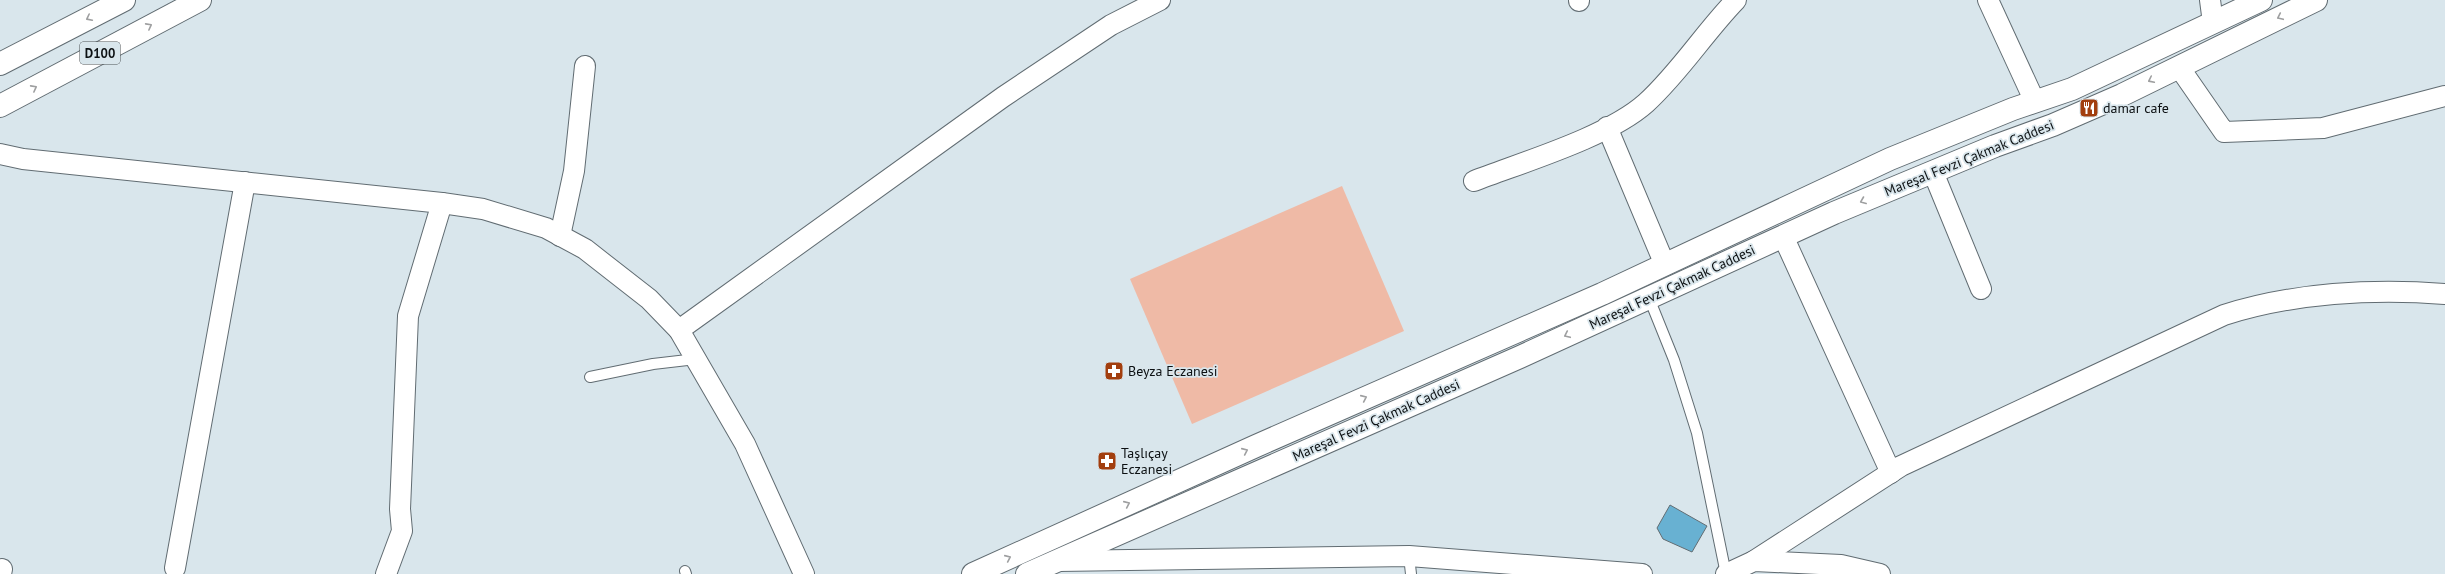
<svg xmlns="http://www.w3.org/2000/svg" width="2445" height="574" font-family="'PT Sans',sans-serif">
  <rect width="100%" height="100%" fill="#d9e6ec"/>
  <!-- green -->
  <path fill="#efbaa6" d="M1342,186L1404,331L1192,424L1130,279Z"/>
  <!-- building -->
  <path fill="#68b1d2" stroke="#626d73" d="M1670,505L1707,526L1692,552L1663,539L1657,528Z"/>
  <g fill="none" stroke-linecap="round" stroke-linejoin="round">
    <defs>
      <g id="service">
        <path d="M1649,298L1674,360L1697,433L1726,574"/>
        <path d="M590,377L653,364L696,359"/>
        <path d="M1409,556L1411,574"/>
        <path d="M685,571L686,574"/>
      </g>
      <g id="minor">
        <path d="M1988,0L2035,102"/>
        <path d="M2210,0L2213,23"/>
        <path d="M1579,1V0"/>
        <path d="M2179,67L2224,132L2323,128L2445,96"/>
        <path d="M1607,127L1665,265"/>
        <path d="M0,154L23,159L442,203L483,209L546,228L585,249L649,299L679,330L745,444L804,574"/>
        <path d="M1933,172L1981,289"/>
        <path d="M1474,181C1523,162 1608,137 1646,103C1680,72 1704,33 1736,0"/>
        <path d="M560,236L574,171L585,66"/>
        <path d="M1783,236L1891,473"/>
        <path d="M679,330L1003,97L1111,25L1160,0"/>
        <path d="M1058,561L1409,556L1642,574"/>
        <path d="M1754,561L1901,466L2224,315C2293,293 2373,288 2445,294"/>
        <path d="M175,568L245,182"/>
        <path d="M1,574L2,569"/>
        <path d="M386,574L402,531L400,509L408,316L442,203"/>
        <path d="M1726,574L1754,561L1841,565L1880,574"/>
      </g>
      <g id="tertiary">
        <path d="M973,574L1256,446L1602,294L1890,159L2013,109L2072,89L2261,0"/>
        <path d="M1027,574L1520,357L1834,213L1995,146L2053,125L2122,95L2316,0"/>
      </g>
      <g id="trunk">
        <path d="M0,64L124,0"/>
        <path d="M0,106L200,0"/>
      </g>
    </defs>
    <!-- service casing -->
    <use href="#service" stroke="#616c72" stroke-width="12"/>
    <!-- minor casing -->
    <use href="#minor" stroke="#616c72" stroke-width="22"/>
    <!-- tertiary casing -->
    <use href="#tertiary" stroke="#616c72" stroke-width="24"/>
    <!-- trunk casing -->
    <use href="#trunk" stroke="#616c72" stroke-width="24"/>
    <!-- service -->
    <use href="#service" stroke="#fff" stroke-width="10"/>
    <!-- minor -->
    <use href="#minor" stroke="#fff" stroke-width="20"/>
    <!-- tertiary -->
    <use href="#tertiary" stroke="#fff" stroke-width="22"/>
    <!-- trunk -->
    <use href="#trunk" stroke="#fff" stroke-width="22"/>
  </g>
  <!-- one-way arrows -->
  <defs><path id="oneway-chevron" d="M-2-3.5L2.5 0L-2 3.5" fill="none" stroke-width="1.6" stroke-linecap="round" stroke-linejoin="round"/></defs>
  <g stroke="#9e9fa0">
    <use href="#oneway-chevron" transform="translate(2280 17) rotate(155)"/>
    <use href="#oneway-chevron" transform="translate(89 18) rotate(153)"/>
    <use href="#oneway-chevron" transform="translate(149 26) rotate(-28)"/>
    <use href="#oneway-chevron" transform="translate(2151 80) rotate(154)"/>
    <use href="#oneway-chevron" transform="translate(34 88) rotate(-28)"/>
    <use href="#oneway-chevron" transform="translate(1863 201) rotate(158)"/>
    <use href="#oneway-chevron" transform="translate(1567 335) rotate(155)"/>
    <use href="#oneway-chevron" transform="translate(1364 398) rotate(-24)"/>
    <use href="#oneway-chevron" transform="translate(1245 451) rotate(-24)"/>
    <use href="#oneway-chevron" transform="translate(1127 504) rotate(-24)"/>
    <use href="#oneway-chevron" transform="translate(1008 558) rotate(-24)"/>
  </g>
  <!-- icons -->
  <defs>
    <symbol id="restaurant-square" viewBox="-11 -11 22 22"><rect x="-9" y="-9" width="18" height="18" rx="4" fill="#a23e0e" stroke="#d9e6ec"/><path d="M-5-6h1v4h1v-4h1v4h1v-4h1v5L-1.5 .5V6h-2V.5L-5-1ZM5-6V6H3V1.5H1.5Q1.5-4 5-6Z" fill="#fff"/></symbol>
    <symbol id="pharmacy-square" viewBox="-11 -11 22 22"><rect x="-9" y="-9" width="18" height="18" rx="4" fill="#a23e0e" stroke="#d9e6ec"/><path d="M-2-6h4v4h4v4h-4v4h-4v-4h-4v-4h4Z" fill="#fff"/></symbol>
  </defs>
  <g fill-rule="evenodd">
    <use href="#restaurant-square" x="2078" y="97" width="22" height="22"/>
    <use href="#pharmacy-square" x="1103" y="360" width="22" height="22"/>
    <use href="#pharmacy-square" x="1096" y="450" width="22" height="22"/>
  </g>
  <g text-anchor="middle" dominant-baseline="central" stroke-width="3.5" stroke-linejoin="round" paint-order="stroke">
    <!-- shield labels -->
    <rect fill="#d9e6ec" stroke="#4a5053" stroke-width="1" x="80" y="42" width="40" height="22" rx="3"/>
    <g font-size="13" font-weight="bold" fill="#0c1012">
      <text x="100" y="53">D100</text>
    </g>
    <!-- poi labels -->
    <g font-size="14" fill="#0c1012" stroke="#d9e6ec" text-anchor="start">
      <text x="2103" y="108">damar cafe</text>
      <text x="1128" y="371">Beyza Eczanesi</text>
      <text x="1121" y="453">Taşlıçay<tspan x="1121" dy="16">Eczanesi</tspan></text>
    </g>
    <!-- street labels -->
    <g font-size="14" fill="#0c1012" stroke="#d9e6ec">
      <text transform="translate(1969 158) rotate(-22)">Mareşal Fevzi Çakmak Caddesi</text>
      <text transform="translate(1672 287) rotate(-25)">Mareşal Fevzi Çakmak Caddesi</text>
      <text transform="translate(1376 420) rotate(-24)">Mareşal Fevzi Çakmak Caddesi</text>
    </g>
  </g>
</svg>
